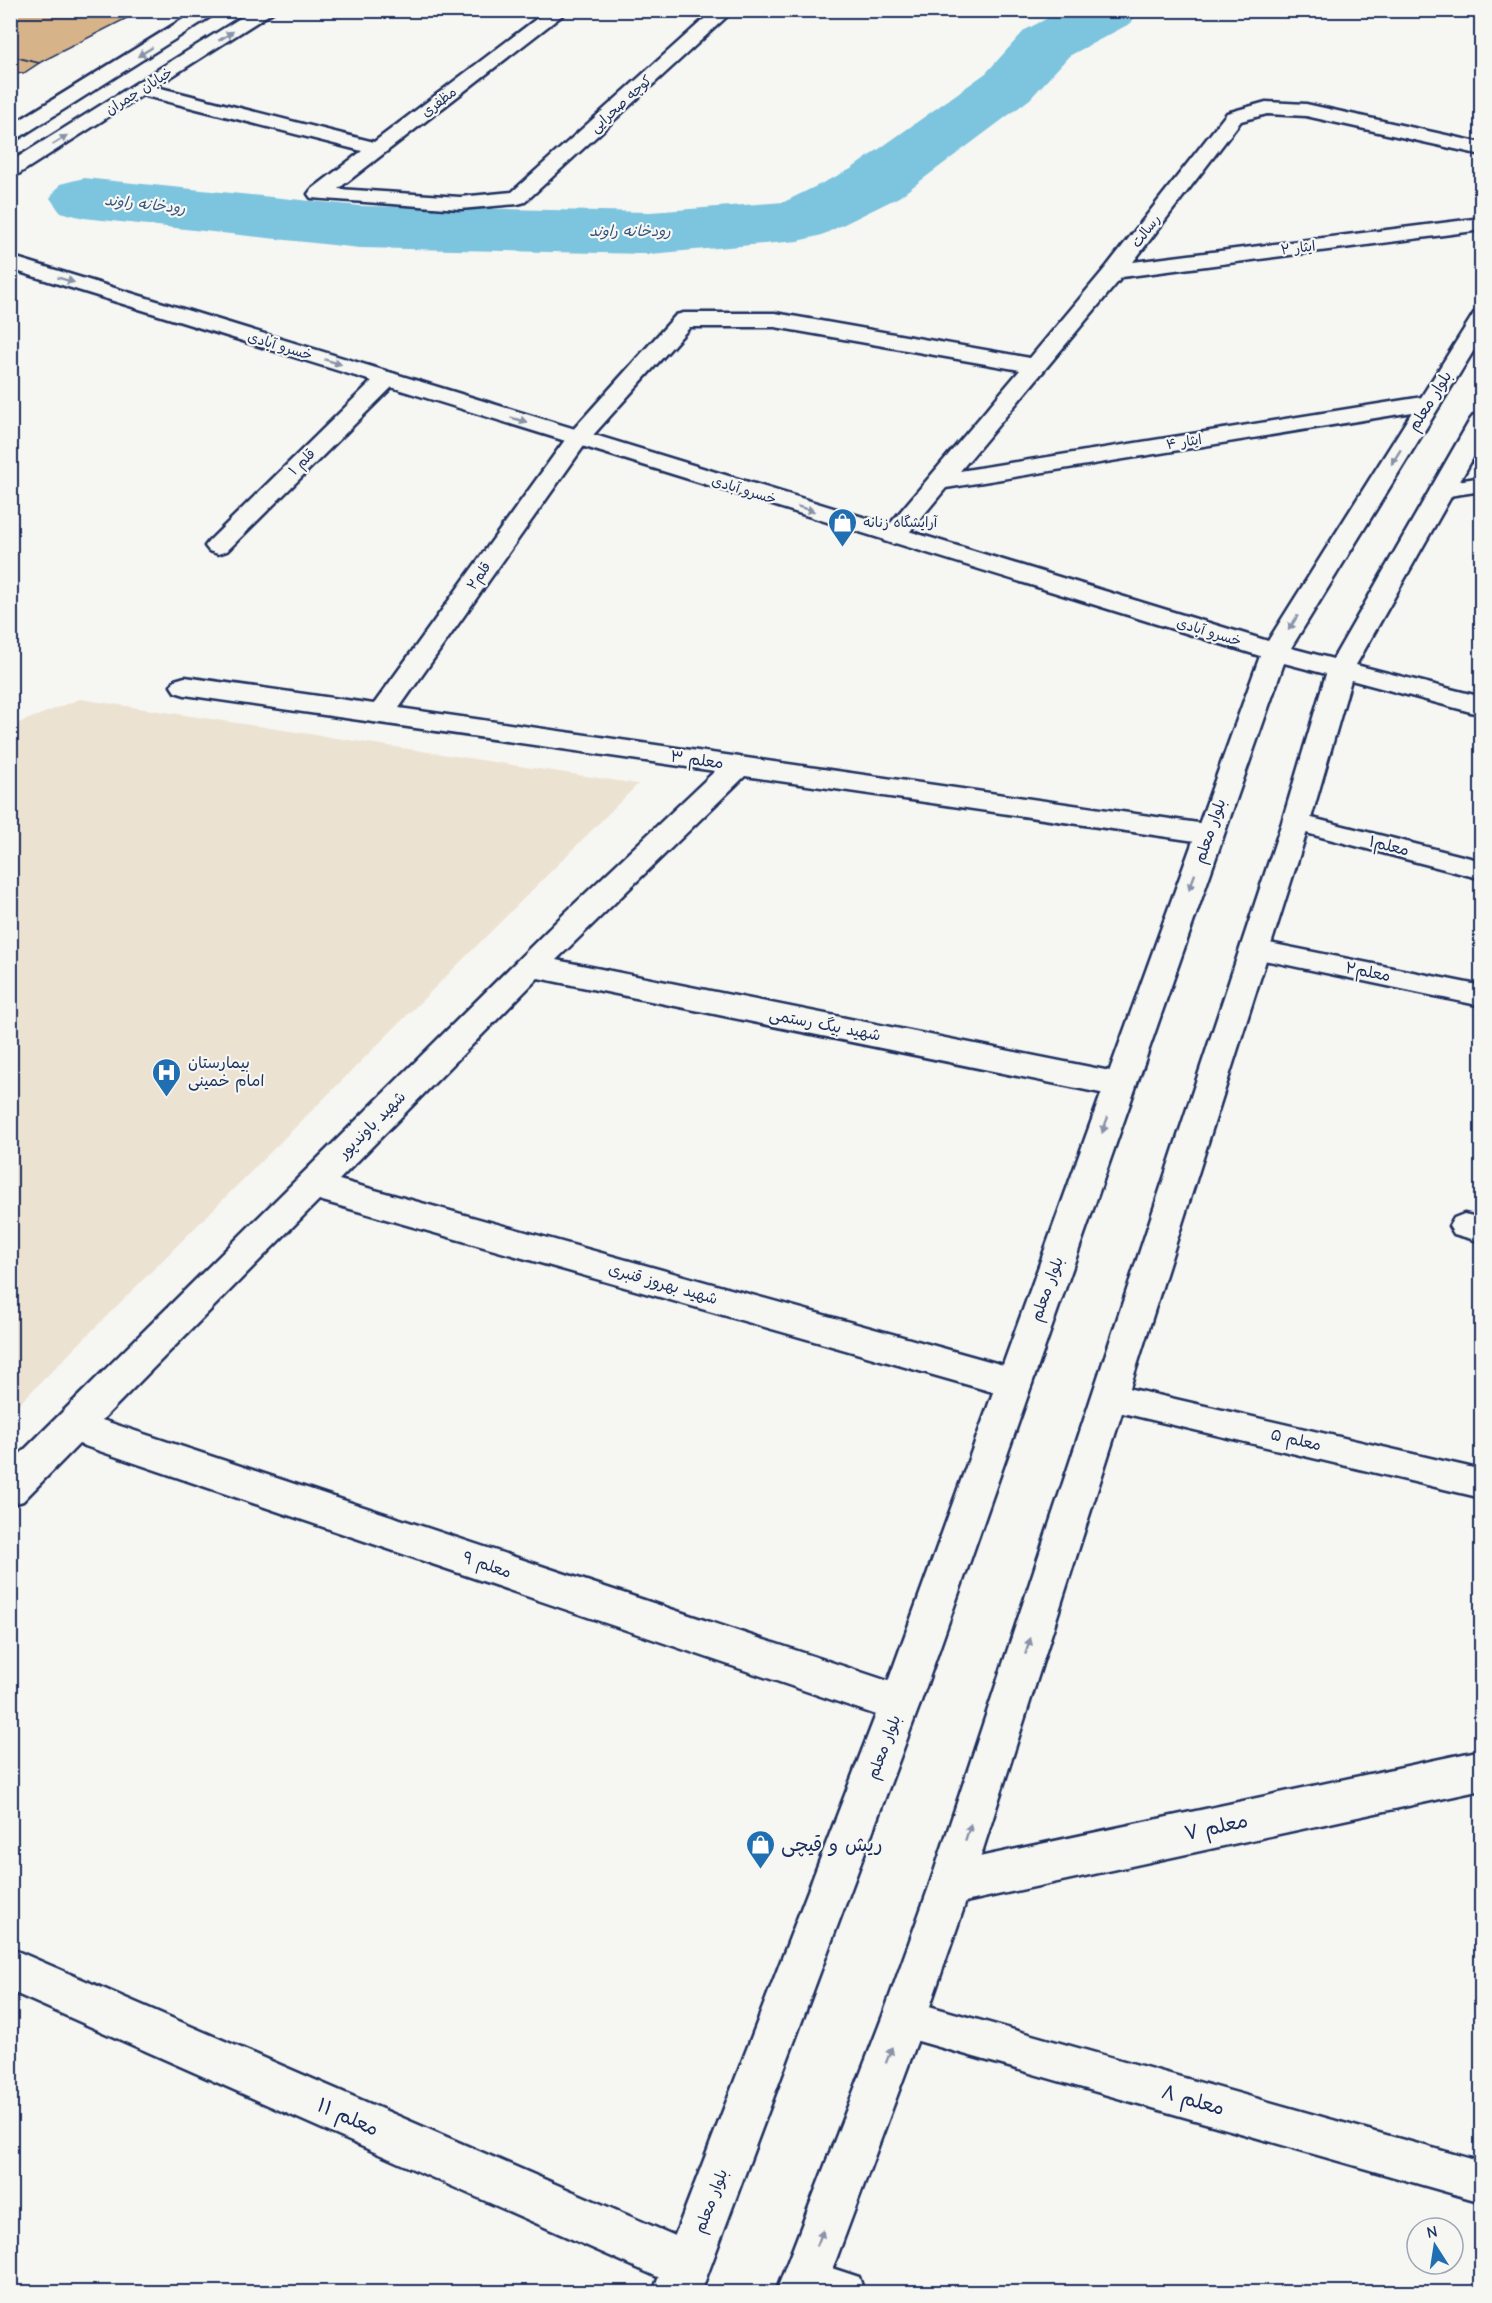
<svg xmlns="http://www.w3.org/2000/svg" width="1492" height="2303" font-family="'Comic Neue','Playpen Sans Arabic',sans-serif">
  <rect width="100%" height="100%" fill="#f6f6f2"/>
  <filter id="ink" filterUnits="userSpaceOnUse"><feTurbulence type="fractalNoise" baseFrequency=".0167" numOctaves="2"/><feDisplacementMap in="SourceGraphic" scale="12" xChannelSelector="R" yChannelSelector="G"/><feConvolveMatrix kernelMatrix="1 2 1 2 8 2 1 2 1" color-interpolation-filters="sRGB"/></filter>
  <g filter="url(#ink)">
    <!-- built -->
    <path fill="#ece2d2" d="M80,699L638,784L11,1412V726Z"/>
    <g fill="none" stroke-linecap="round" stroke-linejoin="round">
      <!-- river -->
      <path fill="#7dc4de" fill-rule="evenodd" d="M1063,10H1139L1131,23L1069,56L1030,99L899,197L822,235L798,241L650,254L360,248L84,218L60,212L50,198L60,184L84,178L360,206L650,212L784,202L851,169L986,73L1025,30Z"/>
    </g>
    <!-- building -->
    <g fill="#d6b388" stroke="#1b2f5e" stroke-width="1.5">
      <path d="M10,10H117L133,15L39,63L10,56Z"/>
      <path d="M10,56L39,63L24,73L10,72Z"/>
    </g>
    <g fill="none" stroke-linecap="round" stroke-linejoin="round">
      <defs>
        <g id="lane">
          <path d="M1296,814L1482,861V879L1287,828L1284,822L1287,816Z"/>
          <path d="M1254,940L1482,986V1006L1245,956L1241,949L1245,942Z"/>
          <path d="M1464,1214L1482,1218V1242L1454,1234L1449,1226L1454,1218Z"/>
          <path d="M1110,1384L1482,1470V1498L1110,1410L1099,1406L1094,1397L1099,1388Z"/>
          <path d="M904,1999L1482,2162V2202L904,2037L891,2031L885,2018L891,2005Z"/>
          <path d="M804,2259L859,2277L864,2292H789L784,2279L790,2265Z"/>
        </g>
        <g id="street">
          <path d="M548,10H569L338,189L460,197L512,192L714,10H734L525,202L518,204L460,209L311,198L308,194L311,190L362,151L134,93L131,89L134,85L141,83L374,142Z"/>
          <path d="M1266,102L1306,104L1482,143V155L1306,116L1267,114L1241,121L1133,262L1482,218V230L1122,277L960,471L1429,396L1437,398L1441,403L1437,408L946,488L902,541L893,544L884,541L880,536L884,531L1020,370L775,327H690L586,443L399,708L1219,826L1223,833L1219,840L1209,843L745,776L556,960L1120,1073L1131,1076L1136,1085L1131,1094L1120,1097L538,978L339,1180L1014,1368L1027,1372L1032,1383L1027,1394L1014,1398L319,1200L102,1420L900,1685L914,1691L920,1704L914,1717L900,1723L79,1444L23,1501L10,1505V1464L566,912L715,771L185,695L175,692L171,686L175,680L185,677L374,704L570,433L676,315L684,313H775L1030,358L1107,266L1227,113Z"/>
          <path d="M387,372L395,374L399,379L395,384L227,551L218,554L209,551L205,546L209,541L379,374Z"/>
          <path d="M1482,477V491L1442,497L1433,495L1430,490L1433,485Z"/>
          <path d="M1482,1750V1790L951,1905L936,1899L930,1884L936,1869L951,1863Z"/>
          <path d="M10,1948L703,2248L710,2265L703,2282L686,2289L669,2282L10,1991Z"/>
        </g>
        <g id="secondary">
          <path d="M198,10H221L17,139L10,141V126Z"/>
          <path d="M253,10H276L17,175L10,177V162Z"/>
          <path d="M10,256L1268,641L1471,318L1474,313L1482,311V337L1291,648L1333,659L1470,420L1474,415L1482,413V442L1356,665L1482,697V715L1351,680L1310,822L972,1884L926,2018L824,2292H776L882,2018L930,1884L1282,822L1326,674L1284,663L920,1704L701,2292H653L880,1704L1260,656L10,269Z"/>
        </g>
      </defs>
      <!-- lane casing -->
      <use href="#lane" stroke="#1b2f5e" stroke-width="5"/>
      <!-- street casing -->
      <use href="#street" stroke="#1b2f5e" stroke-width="5"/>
      <!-- secondary casing -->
      <use href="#secondary" stroke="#1b2f5e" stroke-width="5"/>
      <!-- lane -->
      <use href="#lane" fill="#f6f6f2" fill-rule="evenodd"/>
      <!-- street -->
      <use href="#street" fill="#f6f6f2" fill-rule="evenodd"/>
      <!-- secondary -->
      <use href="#secondary" fill="#f6f6f2" fill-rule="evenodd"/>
    </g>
    <!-- one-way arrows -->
    <defs><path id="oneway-solid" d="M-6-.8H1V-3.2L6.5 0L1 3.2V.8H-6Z" transform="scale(1.5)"/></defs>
    <g fill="#8892a8">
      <use href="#oneway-solid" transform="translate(226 36) rotate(-32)"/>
      <use href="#oneway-solid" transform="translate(145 52) rotate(148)"/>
      <use href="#oneway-solid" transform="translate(60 140) rotate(-32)"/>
      <use href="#oneway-solid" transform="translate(66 280) rotate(17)"/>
      <use href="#oneway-solid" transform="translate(333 362) rotate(17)"/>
      <use href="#oneway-solid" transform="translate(519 420) rotate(17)"/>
      <use href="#oneway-solid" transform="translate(1396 457) rotate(122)"/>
      <use href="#oneway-solid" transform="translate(806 509) rotate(17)"/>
      <use href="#oneway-solid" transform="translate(1293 623) rotate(122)"/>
      <use href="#oneway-solid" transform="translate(1192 882) rotate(110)"/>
      <use href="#oneway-solid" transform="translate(1105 1125) rotate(110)"/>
      <use href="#oneway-solid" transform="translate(1028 1646) rotate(-72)"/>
      <use href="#oneway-solid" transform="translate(968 1832) rotate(-72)"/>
      <use href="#oneway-solid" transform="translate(889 2055) rotate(-69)"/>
      <use href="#oneway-solid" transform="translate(820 2238) rotate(-69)"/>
    </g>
  </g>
  <!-- icons -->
  <defs>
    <symbol id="shop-pin" viewBox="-11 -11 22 30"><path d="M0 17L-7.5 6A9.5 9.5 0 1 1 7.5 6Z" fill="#1f6fb2" stroke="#f6f6f2"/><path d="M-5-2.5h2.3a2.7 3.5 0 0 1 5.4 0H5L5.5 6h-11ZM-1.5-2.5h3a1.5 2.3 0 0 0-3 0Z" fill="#fff"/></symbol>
    <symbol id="hospital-pin" viewBox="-11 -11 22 30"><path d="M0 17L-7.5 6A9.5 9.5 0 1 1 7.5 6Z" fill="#1f6fb2" stroke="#f6f6f2"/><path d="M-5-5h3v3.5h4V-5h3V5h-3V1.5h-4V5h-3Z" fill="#fff"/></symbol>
  </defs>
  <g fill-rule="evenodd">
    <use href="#shop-pin" x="826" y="506" width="33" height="45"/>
    <use href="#hospital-pin" x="150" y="1056" width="33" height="45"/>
    <use href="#shop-pin" x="744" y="1828" width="33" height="45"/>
  </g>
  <g text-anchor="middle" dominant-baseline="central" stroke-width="4.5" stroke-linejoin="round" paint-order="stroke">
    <!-- far-street labels -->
    <g font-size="14" fill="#1b2f5e" stroke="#f6f6f2">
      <text transform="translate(139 91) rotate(-32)">خیابان چمران</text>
      <text transform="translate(439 102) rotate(-37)">مظفری</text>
      <text transform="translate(621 104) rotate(-42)">کوچه صحرایی</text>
      <text transform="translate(1146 231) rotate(-52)">رسالت</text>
      <text transform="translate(1298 248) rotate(-7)">ایثار ۲</text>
      <text transform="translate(280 346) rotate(17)">خسرو آبادی</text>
      <text transform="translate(1184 442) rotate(-9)">ایثار ۴</text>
      <text transform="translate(302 462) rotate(-45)">قلم ۱</text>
      <text transform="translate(744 490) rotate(17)">خسرو آبادی</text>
      <text transform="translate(479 576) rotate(-55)">قلم۲</text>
      <text transform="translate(1209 632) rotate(17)">خسرو آبادی</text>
    </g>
    <!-- far-poi labels -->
    <g font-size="14" fill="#1b2f5e" stroke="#f6f6f2" text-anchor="start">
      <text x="863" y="522">آرایشگاه زنانه</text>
    </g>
    <!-- far-water labels -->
    <g font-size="15" font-style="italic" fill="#34547e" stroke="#f6f6f2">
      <text transform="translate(145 204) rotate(6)">رودخانه راوند</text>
      <text x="630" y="231">رودخانه راوند</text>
    </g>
    <!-- street labels -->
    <g font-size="16" fill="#1b2f5e" stroke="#f6f6f2">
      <text transform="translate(1430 401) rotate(-58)">بلوار معلم</text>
      <text transform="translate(697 760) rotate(8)">معلم ۳</text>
      <text transform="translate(1210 831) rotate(-71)">بلوار معلم</text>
      <text transform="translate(1389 846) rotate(14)">معلم۱</text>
      <text transform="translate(1368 972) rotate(11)">معلم۲</text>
      <text transform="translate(825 1025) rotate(11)">شهید بیگ رستمی</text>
      <text transform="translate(372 1125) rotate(-45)">شهید باوندپور</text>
      <text transform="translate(663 1284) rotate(16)">شهید بهروز قنبری</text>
      <text transform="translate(1047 1289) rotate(-70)">بلوار معلم</text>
      <text transform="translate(1296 1440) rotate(13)">معلم ۵</text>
      <text transform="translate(487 1565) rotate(19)">معلم ۹</text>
      <text transform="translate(884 1747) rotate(-69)">بلوار معلم</text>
      <text transform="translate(711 2201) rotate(-69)">بلوار معلم</text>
    </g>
    <!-- poi labels -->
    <g font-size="16" fill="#1b2f5e" stroke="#f6f6f2" text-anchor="start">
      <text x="188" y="1063">بیمارستان<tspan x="188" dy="18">امام خمینی</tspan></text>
    </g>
    <!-- near-street labels -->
    <g font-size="20" fill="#1b2f5e" stroke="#f6f6f2">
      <text transform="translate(1216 1827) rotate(-12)">معلم ۷</text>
      <text transform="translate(1193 2100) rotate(16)">معلم ۸</text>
      <text transform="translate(348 2117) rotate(24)">معلم ۱۱</text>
    </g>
    <!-- near-poi labels -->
    <g font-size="20" fill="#1b2f5e" stroke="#f6f6f2" text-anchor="start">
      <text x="781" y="1844">ریش و قیچی</text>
    </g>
  </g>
  <!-- margin -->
  <rect width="1492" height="2303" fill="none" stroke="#f6f6f2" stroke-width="36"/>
  <rect x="18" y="18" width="1456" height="2267" fill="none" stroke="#1b2f5e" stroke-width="2" filter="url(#ink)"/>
  <!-- north arrow -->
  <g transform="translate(1435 2246) rotate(348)"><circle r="28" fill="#f6f6f2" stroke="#9ea6b7" stroke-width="1.5"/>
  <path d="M0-4.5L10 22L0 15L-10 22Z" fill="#1f6fb2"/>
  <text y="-9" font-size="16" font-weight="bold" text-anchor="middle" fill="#1b2f5e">N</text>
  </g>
</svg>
